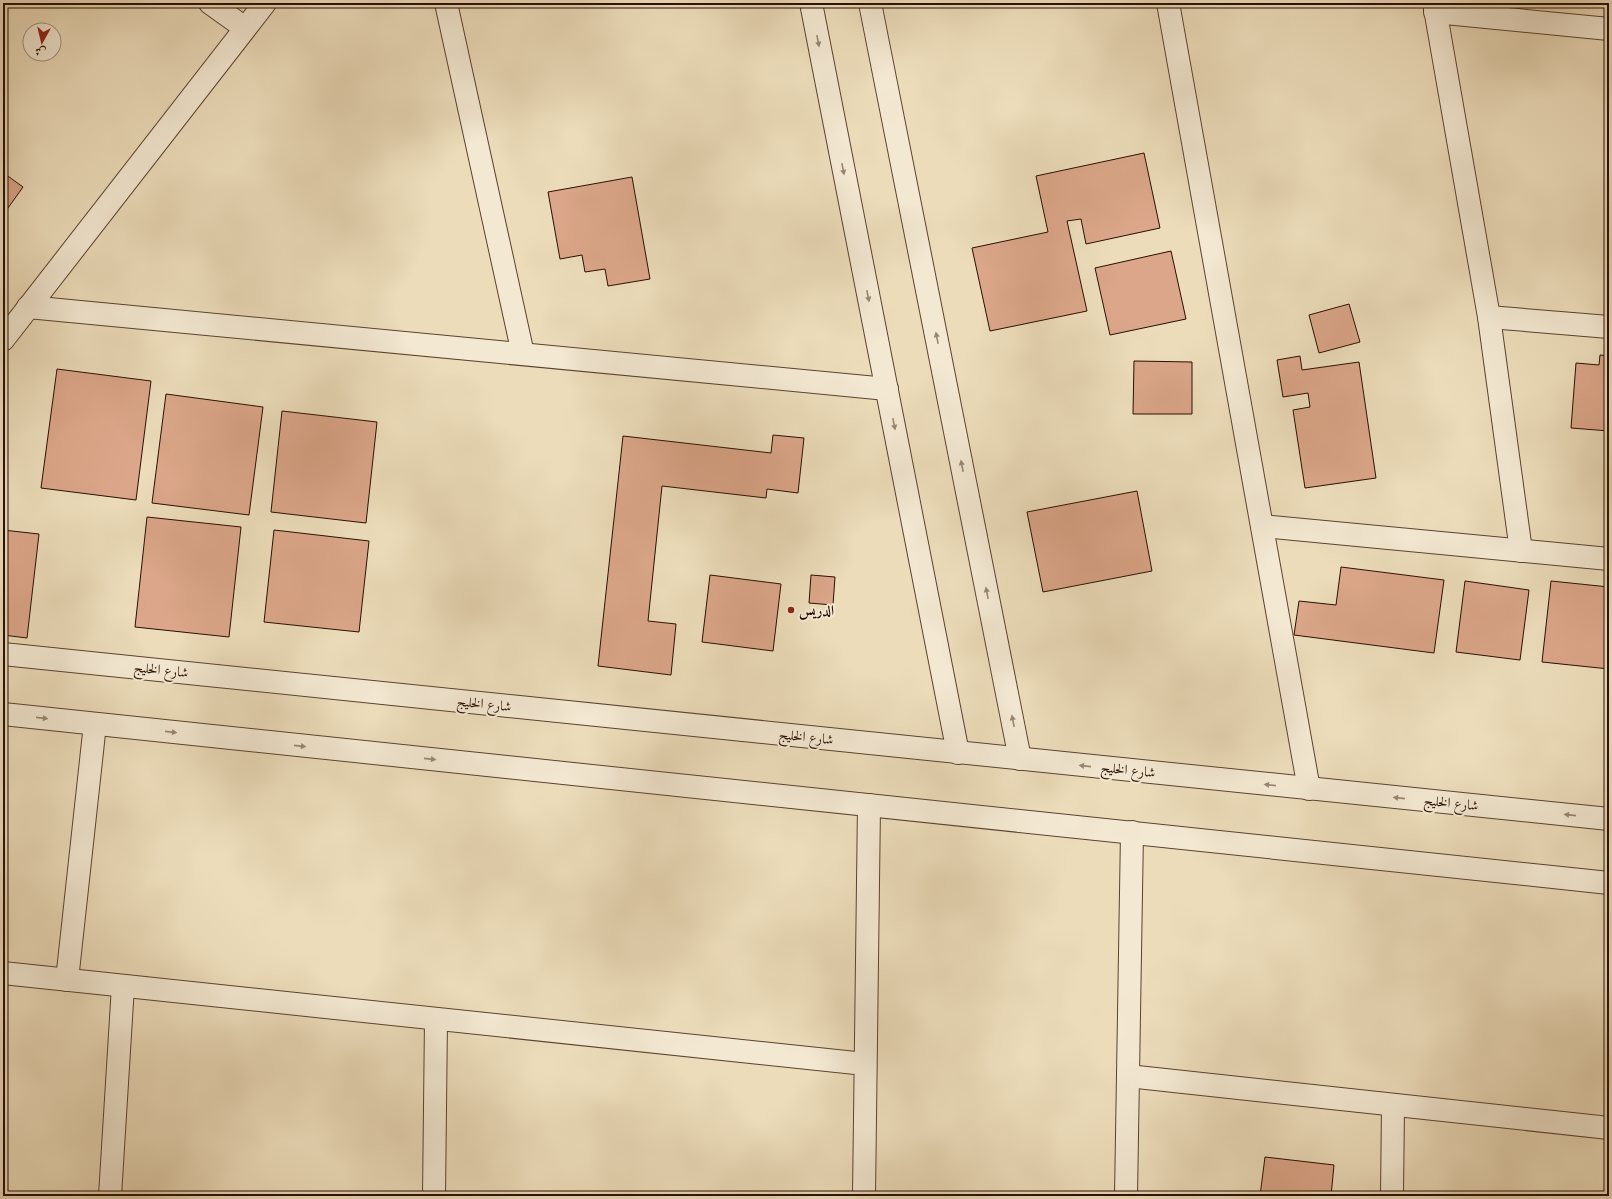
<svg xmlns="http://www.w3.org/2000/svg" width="1612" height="1199" font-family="Cardo,Amiri,serif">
  <rect width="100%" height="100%" fill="#ecdcba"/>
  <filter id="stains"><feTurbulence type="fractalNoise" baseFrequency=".005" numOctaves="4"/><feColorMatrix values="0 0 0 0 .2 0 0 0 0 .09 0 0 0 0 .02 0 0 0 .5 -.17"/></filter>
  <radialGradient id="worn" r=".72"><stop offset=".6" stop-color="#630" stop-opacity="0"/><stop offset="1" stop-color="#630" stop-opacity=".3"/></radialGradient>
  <!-- building -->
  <g fill="#dba689" stroke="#290e01">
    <path d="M1144,153L1160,228L1086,244L1081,219L1067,221L1087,311L990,331L972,248L1048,232L1036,176Z"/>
    <path d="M5,174L23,187L3,215V177Z"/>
    <path d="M632,177L650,279L608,286L605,269L585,272L582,255L560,259L548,192Z"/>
    <path d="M1171,251L1186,319L1110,335L1095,268Z"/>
    <path d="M1349,304L1360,342L1319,353L1309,315Z"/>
    <path d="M1600,355L1609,356V431L1571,428L1576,363L1599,365Z"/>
    <path d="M1300,356L1302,370L1359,362L1376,478L1305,488L1293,410L1310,407L1308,393L1283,397L1277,360Z"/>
    <path d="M1134,361L1192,362V414H1133Z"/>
    <path d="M57,369L151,381L136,500L41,488Z"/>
    <path d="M166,394L263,407L249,515L152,503Z"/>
    <path d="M282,411L377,422L366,523L271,512Z"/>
    <path d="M773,435L804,438L798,493L767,489L766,498L662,486L648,621L676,624L671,675L598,666L623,436L771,453Z"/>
    <path d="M1137,491L1152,571L1043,592L1027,512Z"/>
    <path d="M147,517L241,527L229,637L135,627Z"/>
    <path d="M3,530L39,534L27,638L3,635Z"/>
    <path d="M274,530L369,541L359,632L264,622Z"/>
    <path d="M1341,567L1444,580L1434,653L1294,635L1299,601L1336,605Z"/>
    <path d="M710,575L781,584L773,651L702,642Z"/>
    <path d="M811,575L835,577L833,605L809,603Z"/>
    <path d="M1465,581L1529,590L1520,660L1456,652Z"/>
    <path d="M1551,581L1609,587V669L1542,662Z"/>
    <path d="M1265,1157L1334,1165L1331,1196H1260Z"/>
  </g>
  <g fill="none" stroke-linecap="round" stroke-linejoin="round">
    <defs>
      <g id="minor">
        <path d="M210,3L245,28"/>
        <path d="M446,3L523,354"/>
        <path d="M811,3L958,753"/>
        <path d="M870,3L1020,759"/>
        <path d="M1168,3L1309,789"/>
        <path d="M1434,3L1489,317L1521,551"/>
        <path d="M1435,12L1609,29"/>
        <path d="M28,307L887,389"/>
        <path d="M1489,317L1609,327"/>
        <path d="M3,340L265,3"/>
        <path d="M1262,526L1609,559"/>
        <path d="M3,654L1609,819"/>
        <path d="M3,714L1609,883"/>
        <path d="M3,973L865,1064"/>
        <path d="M67,980L95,724"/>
        <path d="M1128,1076L1609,1128"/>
        <path d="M110,1196L123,986"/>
        <path d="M434,1196L436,1019"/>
        <path d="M864,1196L869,805"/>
        <path d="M1126,1196L1132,832"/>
        <path d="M1392,1196L1393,1105"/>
      </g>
    </defs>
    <!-- minor casing -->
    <use href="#minor" stroke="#5a422f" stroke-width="24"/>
    <!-- minor -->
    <use href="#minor" stroke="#f3e8d2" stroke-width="22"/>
  </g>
  <!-- one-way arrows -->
  <defs><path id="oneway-solid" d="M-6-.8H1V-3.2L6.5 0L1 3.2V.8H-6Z"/></defs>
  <g fill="#988674">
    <use href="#oneway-solid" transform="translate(818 41) rotate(79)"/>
    <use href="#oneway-solid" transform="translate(843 169) rotate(79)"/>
    <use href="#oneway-solid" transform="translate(868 296) rotate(79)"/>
    <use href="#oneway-solid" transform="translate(937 338) rotate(-101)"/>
    <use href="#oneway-solid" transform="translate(894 424) rotate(79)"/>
    <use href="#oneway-solid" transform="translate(962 466) rotate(-101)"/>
    <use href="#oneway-solid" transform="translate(987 593) rotate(-101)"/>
    <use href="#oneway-solid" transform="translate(42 718) rotate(6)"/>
    <use href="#oneway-solid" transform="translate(1013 721) rotate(-101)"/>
    <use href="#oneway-solid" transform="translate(171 732) rotate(6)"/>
    <use href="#oneway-solid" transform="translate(300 746) rotate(6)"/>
    <use href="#oneway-solid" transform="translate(430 759) rotate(6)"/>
    <use href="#oneway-solid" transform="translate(1085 766) rotate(-174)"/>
    <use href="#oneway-solid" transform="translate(1270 785) rotate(-174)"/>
    <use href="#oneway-solid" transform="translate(1399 798) rotate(-174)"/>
    <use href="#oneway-solid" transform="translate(1570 815) rotate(-174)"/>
  </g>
  <!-- markers -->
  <circle fill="#8f2418" stroke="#f3e8d2" stroke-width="1.5" cx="791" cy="610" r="4"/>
  <g text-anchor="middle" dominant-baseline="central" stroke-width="4" stroke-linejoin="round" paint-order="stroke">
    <!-- poi labels -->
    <g font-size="14" font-weight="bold" fill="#290e01" stroke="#f3e8d2" text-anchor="start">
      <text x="799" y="610">الدريس</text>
    </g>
    <!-- street labels -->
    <g font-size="14" fill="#290e01" stroke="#f3e8d2">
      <text transform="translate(161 670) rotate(6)">شارع الخليج</text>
      <text transform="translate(484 704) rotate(6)">شارع الخليج</text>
      <text transform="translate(806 737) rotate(6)">شارع الخليج</text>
      <text transform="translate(1128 770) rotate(6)">شارع الخليج</text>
      <text transform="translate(1451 803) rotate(6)">شارع الخليج</text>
    </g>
  </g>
  <!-- margin -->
  <rect width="1612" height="1199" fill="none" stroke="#ecdcba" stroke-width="16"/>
  <rect x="4" y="4" width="1604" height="1191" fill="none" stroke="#290e01" stroke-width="2"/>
  <rect x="8" y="8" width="1596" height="1183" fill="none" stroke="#290e01"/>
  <!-- north arrow -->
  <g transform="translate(42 42) rotate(188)"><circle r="19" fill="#f3e8d2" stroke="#a2917e"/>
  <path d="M0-3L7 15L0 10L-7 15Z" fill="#8f2418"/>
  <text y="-6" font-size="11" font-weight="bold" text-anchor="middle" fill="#290e01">ش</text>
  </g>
  <rect width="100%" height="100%" filter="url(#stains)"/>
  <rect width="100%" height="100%" fill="url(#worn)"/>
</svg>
